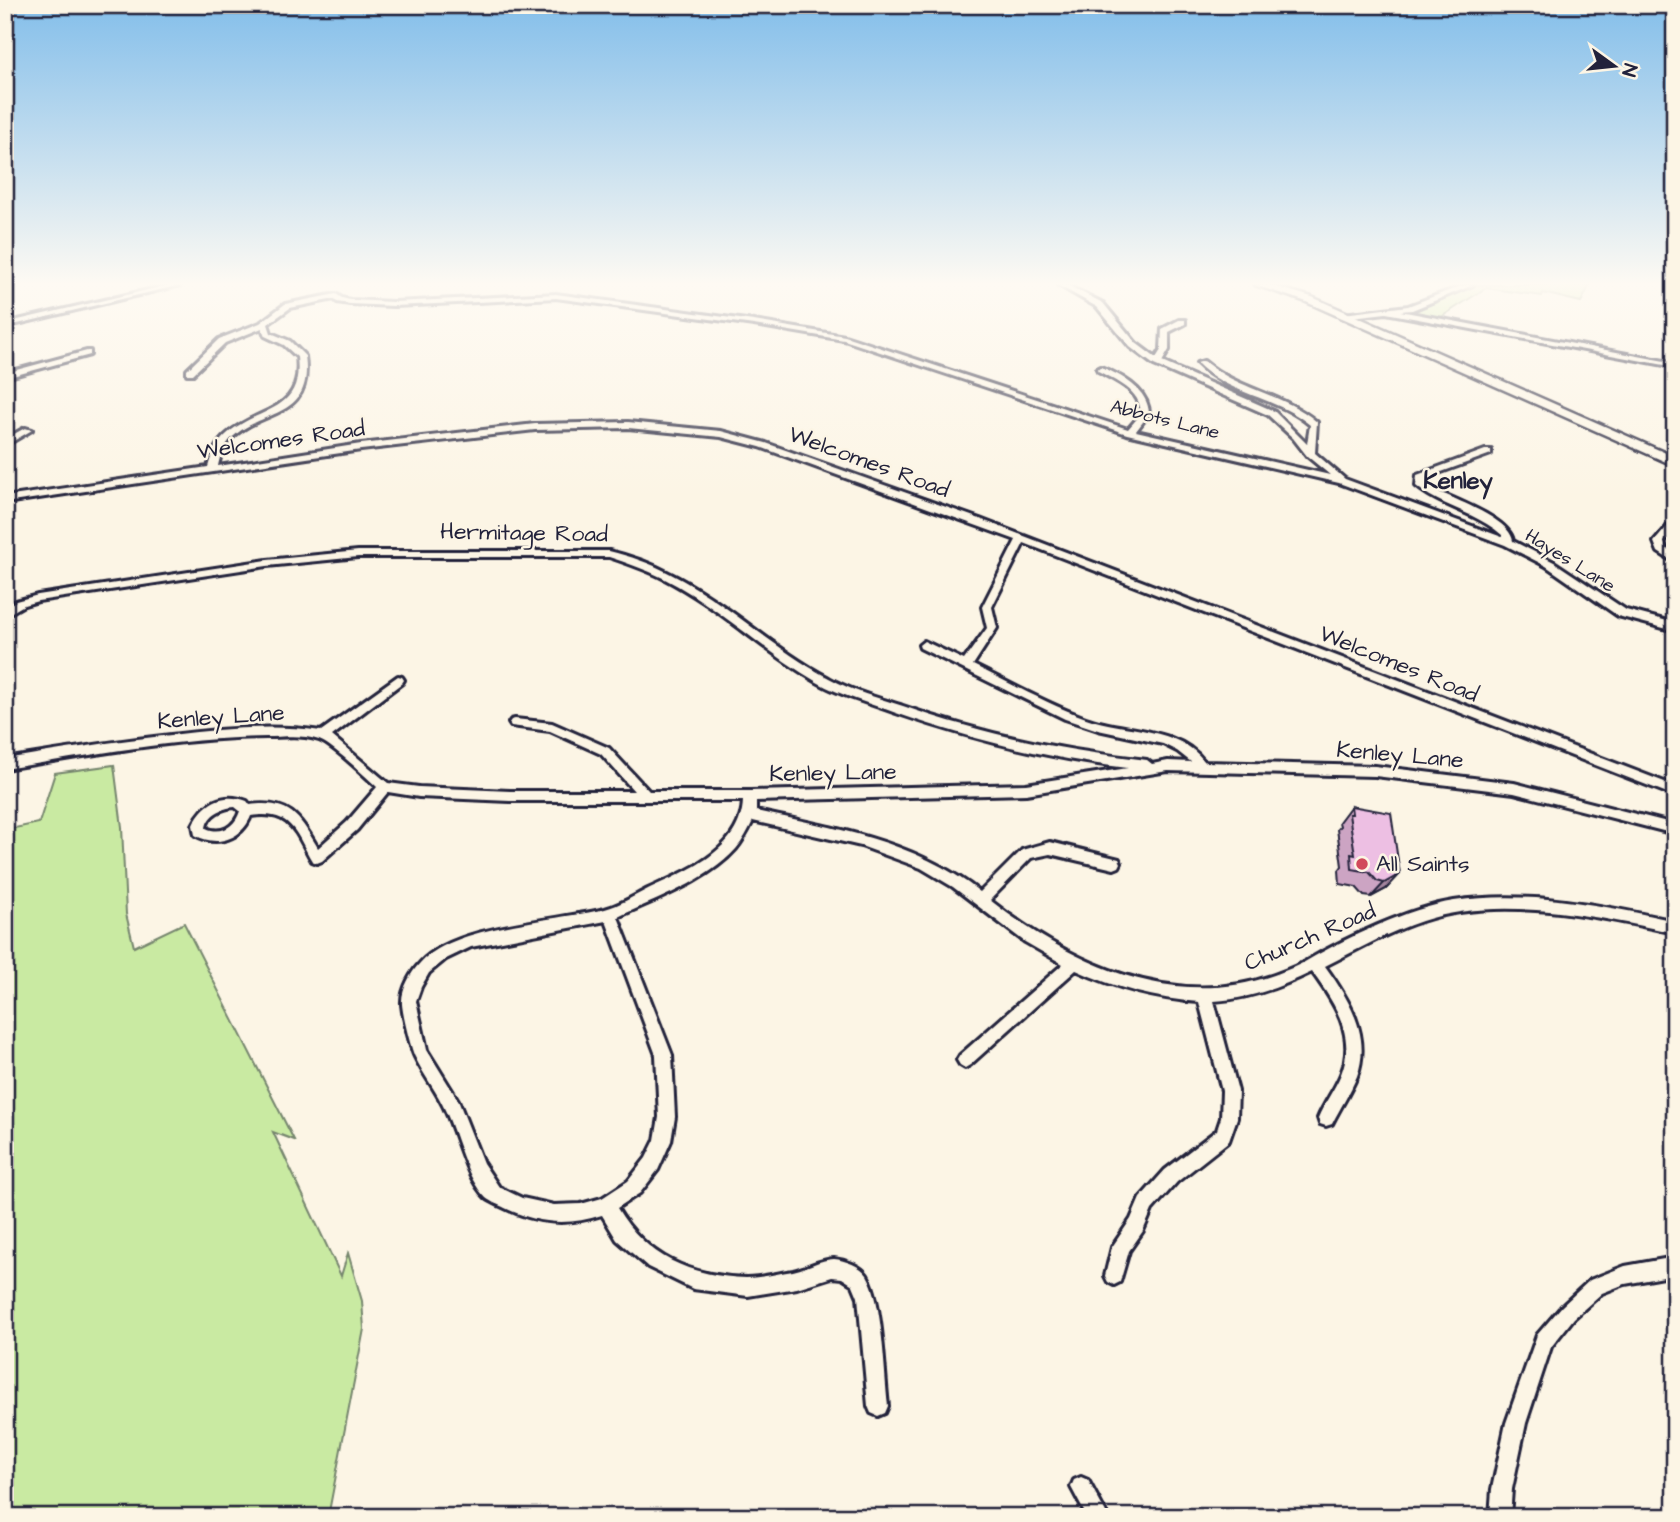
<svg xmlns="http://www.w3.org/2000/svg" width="1680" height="1522" font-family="'Architects Daughter',sans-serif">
  <rect width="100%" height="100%" fill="#fcf5e5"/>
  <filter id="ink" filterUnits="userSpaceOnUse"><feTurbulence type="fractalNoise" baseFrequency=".0143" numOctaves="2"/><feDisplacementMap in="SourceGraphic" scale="14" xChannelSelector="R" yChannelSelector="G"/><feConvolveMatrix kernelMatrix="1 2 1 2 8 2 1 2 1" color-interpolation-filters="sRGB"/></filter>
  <g filter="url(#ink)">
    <!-- green -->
    <g fill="#c9eaa2" stroke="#76866e" stroke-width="2">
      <path d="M1476,285H1590L1581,302L1543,293L1542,296L1486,288L1438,319L1397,312L1418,310Z"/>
      <path d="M114,765L122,827L126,914L134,947L184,923L294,1140L273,1132L341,1276L348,1253L362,1301L364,1329L328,1517H5V830L39,823L55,773Z"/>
    </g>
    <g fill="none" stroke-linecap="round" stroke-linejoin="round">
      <defs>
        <g id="street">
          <path d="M169,285H180L5,327V323Z"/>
          <path d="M1058,285H1067L1103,303L1136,343L1156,358L1161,350L1162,329L1179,320H1185V324L1169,332V350L1162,362L1274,411L1307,444L1310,425C1276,396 1228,395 1197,363L1204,361C1238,390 1283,393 1317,422L1315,453L1345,479L1502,537V535C1476,512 1441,507 1416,486L1417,475L1485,450H1491V454L1425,478V485C1446,497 1510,517 1513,541L1554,562L1626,610L1675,623V631L1618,616L1546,566L1505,545L1339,483L1127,434L844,340L754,325L556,298L394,306L350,304L337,302L334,299L290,308L268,324L271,333L290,341L305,356C314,422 259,407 229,441C223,449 220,456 218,466L361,444L535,424L628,422L721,431L766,443L980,519L1675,786V796L1024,543L992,607L997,628L973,665C1010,683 1047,704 1086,718C1125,732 1178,726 1205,762L1375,766L1514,783L1675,824V834L1514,793L1375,776L1168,771L1026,794L756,801V811C835,828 915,841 980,892L1022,850L1050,842L1119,859L1121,863L1119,867L1114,869L1050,854L1031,858L990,900C1070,963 1172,1011 1274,975C1285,971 1298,966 1308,960C1346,938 1409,908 1454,901C1528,890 1603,905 1675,921V933C1596,916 1500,895 1422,921C1388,932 1357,950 1325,966C1348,998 1372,1035 1357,1076C1350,1093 1340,1108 1332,1124L1326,1126L1320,1124L1318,1118C1324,1103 1335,1089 1341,1074C1357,1036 1334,1002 1312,972C1281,987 1249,999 1214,1001L1238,1091L1237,1118L1229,1141L1177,1182L1152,1210L1143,1231L1129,1251L1120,1282L1114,1285L1108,1282L1105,1276L1112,1247L1131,1219L1140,1198L1165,1170L1217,1130L1221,1118L1222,1091L1199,1002C1155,999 1116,988 1076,970L970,1065L965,1068L960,1065L957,1060L960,1055L1063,964L1025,942L953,887L921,868L861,846L753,821C748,831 743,841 736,849C708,881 656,899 618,917L672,1055L675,1117L671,1141L658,1170L640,1193L617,1208C646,1257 690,1276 746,1278C761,1278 779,1273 793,1271C807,1268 821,1259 834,1259C845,1260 861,1266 867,1275C883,1301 884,1373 888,1406L885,1413L878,1416L871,1413L868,1406L858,1297L853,1285L842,1278L832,1277L797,1288L748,1296L693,1289L648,1267L617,1240L602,1215C568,1226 538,1224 505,1208C499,1205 491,1202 486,1198C466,1178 458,1138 446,1112C438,1093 424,1076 415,1057C411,1049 401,1009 402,1001C402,989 411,972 420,963C455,925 555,921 605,909C620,905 634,896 648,889C687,871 741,850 743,801H510L419,797L388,792L357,830L322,861L317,863L312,861C295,831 291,810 251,816C242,839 217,848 195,835L193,825C204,802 223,792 247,801L250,805C290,800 299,816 318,848L347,822L377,787C365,776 333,745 319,740C303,734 282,737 266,737C178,738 91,755 5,769V759C60,750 115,741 171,735C221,729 271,724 321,731L398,676L402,677L404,680L402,683L332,736L388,783L419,787L510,791H634L601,754L550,731L511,726L509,723L511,720L515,719L552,723L609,748L649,791H750L1026,784L1128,768C1048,759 971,739 896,713C869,703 841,696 817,682C763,651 718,606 663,578C645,569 627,563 609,557H358L267,566L38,601L24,605L5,616V607L16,601L38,595L267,560L358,551H609C630,556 650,563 669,573C726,601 772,648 829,678C852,691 878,698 903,706C983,734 1063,751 1147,760L1152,764L1168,761L1191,762L1177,751L1163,744L1098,730L1065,719L920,648L919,645L924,641L964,660L987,628L982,607L1016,540L760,447L721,437L628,428L535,430L361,450L5,503V497L208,467C212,454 216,443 227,434C259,406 304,413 297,357L284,345L265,336L262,328L225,343L193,374H187V370L219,339L260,323L285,304L336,294L342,298L350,300L394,302L556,294L754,321L845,336L1128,429L1141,414C1141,390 1116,381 1098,371L1097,369L1101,367C1121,375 1149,390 1149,414L1136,431L1330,475L1307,456L1293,438L1268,415L1154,365L1130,347L1097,307ZM235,807L240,811C235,827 221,835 206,828C208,814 222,808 235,807ZM606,921L656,1055L659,1117L655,1140L646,1158L628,1181L602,1198L581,1204L554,1205L522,1198L499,1187L483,1163L458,1100L427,1050L416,1001L421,987L429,973L446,959L471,947Z"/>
          <path d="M1464,285H1473L1412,310L1400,311L1675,363V367L1386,313L1343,318L1339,316L1343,314L1408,306Z"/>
          <path d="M87,351H90V355L5,378V373Z"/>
          <path d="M25,428L32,430L5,446V439Z"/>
          <path d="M1675,520V530L1664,542L1666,548L1675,555V563L1658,552L1654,542L1672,521Z"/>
          <path d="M1675,1257V1275L1625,1284L1602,1293L1574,1318L1551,1347L1526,1423L1512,1489L1510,1517H1490L1492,1489L1506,1423L1537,1335L1562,1306L1590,1280L1625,1266Z"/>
          <path d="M1081,1477L1088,1480L1108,1517H1087L1071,1487L1074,1480Z"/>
        </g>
        <path id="secondary" d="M1255,285H1270L1312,297L1675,457V466L1304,301Z"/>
      </defs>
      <!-- street casing -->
      <use href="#street" stroke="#22223b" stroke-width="6"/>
      <!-- secondary casing -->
      <use href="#secondary" stroke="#22223b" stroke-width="5"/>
      <!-- street -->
      <use href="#street" fill="#fcf5e5" fill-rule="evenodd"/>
      <!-- secondary -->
      <use href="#secondary" fill="#fcf5e5" fill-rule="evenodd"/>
    </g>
    <!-- wall -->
    <path fill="#cca4c3" stroke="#22223b" stroke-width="2" d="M1351,806L1400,874L1386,889L1371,897L1364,896L1356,887L1340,884L1339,870L1342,866L1337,829L1340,826L1339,822Z"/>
    <!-- shaded-wall -->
    <path fill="#a6869f" stroke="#22223b" stroke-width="2" d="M1400,874L1386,889L1371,897L1384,883Z"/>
    <!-- building -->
    <path fill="#edbfe3" stroke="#22223b" stroke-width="2" d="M1351,806L1391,813L1400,874L1384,883L1377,881L1369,872L1352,869L1351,854L1355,855L1349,814H1352Z"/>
  </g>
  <!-- sky -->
  <linearGradient id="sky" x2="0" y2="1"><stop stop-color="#83beea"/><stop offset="0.57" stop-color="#fefaf3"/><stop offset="1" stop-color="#fefaf3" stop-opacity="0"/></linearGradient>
  <rect width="1680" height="498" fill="url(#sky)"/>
  <!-- markers -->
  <circle fill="#d1495b" stroke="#fcf5e5" stroke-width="2.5" cx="1362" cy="864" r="7"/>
  <g text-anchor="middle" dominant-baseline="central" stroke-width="5" stroke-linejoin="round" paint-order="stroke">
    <!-- far-street labels -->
    <g font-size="19" fill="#22223b" stroke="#fcf5e5">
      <text transform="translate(1165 420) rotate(14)">Abbots Lane</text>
      <text transform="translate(1570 561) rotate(32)">Hayes Lane</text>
    </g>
    <!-- street labels -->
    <g font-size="23" fill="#22223b" stroke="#fcf5e5">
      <text transform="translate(281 440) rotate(-8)">Welcomes Road</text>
      <text transform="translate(869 462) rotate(20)">Welcomes Road</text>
      <text transform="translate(524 533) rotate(1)">Hermitage Road</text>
      <text transform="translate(1399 664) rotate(22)">Welcomes Road</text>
      <text transform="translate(221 717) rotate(-4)">Kenley Lane</text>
      <text transform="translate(1400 755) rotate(5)">Kenley Lane</text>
      <text transform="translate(833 773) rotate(-1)">Kenley Lane</text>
      <text transform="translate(1310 937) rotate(-23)">Church Road</text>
    </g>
    <!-- poi labels -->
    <g font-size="23" fill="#22223b" stroke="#fcf5e5" text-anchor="start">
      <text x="1376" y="864">All Saints</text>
    </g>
    <!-- far-district labels -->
    <g font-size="24" font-weight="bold" fill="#22223b" stroke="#fcf5e5">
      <text x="1458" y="481">Kenley</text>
    </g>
  </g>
  <!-- margin -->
  <rect width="1680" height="1522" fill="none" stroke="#fcf5e5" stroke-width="28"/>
  <rect x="14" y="14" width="1652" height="1494" fill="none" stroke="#22223b" stroke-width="2.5" filter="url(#ink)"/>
  <!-- north arrow -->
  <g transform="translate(1614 66) rotate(105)" stroke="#fcf5e5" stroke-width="5" paint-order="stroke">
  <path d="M0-5L12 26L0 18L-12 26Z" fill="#22223b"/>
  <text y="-10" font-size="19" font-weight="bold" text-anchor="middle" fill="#22223b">N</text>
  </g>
</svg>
